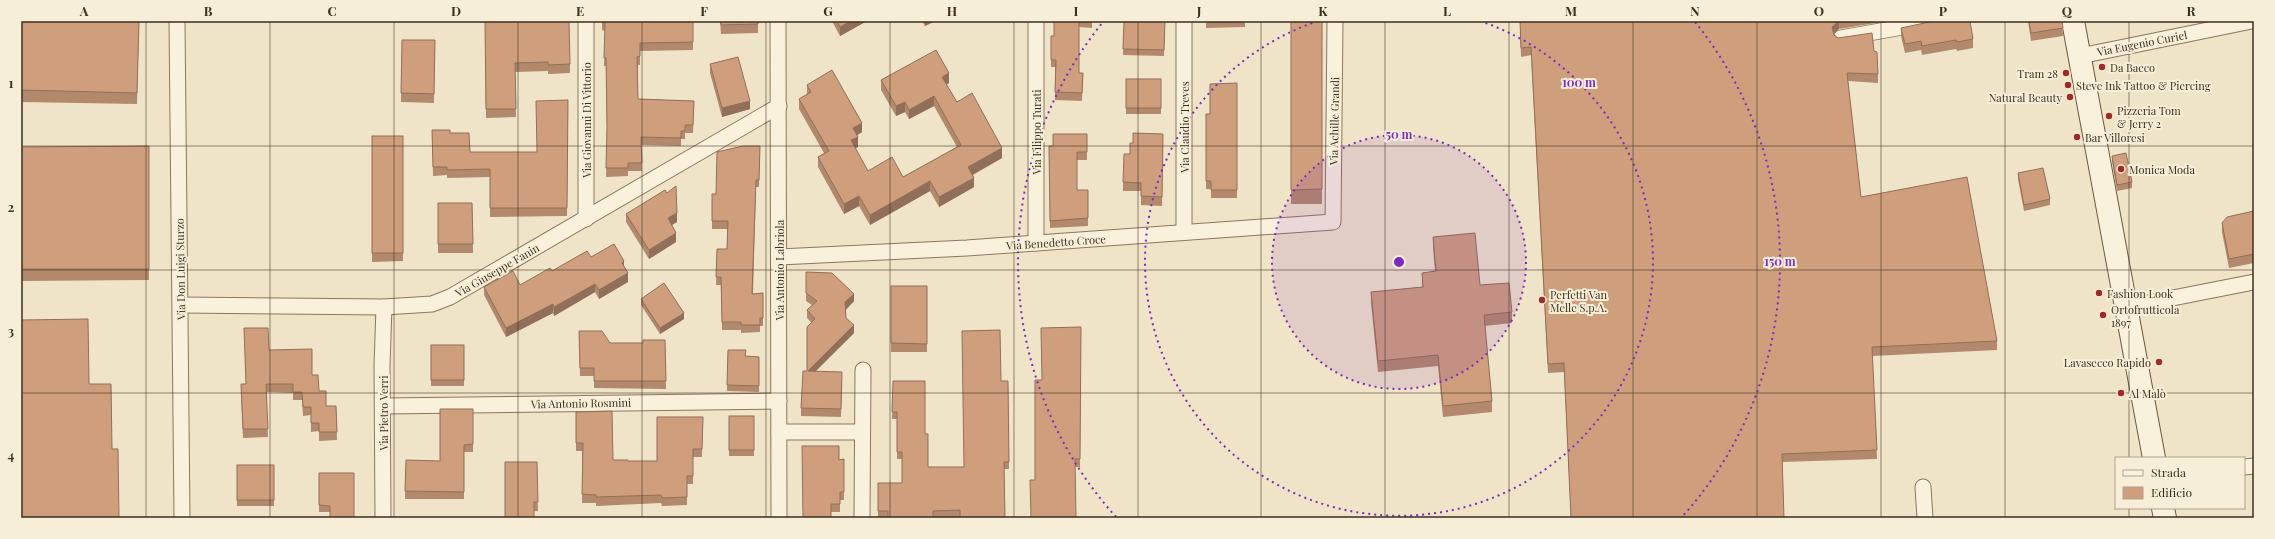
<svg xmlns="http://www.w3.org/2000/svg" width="2275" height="539" font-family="'Playfair Display',serif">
  <rect width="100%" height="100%" fill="#f0e4c8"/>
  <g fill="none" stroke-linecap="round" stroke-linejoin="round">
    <defs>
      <g id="street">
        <path d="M177,21L182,518"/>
        <path d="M778,21L779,518"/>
        <path d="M1036,21V243"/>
        <path d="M1184,21V232"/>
        <path d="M1841,38L1936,21"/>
        <path d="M2080,56L2252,21"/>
        <path d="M586,219V21"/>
        <path d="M779,257L967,248L1333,222L1335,21"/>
        <path d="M181,305L384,307L432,304L450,297L779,106"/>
        <path d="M2127,307L2254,282"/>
        <path d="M383,406L779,401"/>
        <path d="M779,432H862"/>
        <path d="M2244,467L2254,466"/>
        <path d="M1923,487L1925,518"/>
        <path d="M383,518L382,365L384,307"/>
        <path d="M862,518L863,370"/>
      </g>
      <g id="secondary">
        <path d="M2073,21L2154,458"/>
        <path d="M2163,508L2165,518"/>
      </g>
    </defs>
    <!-- street casing -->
    <use href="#street" stroke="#8d765c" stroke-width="17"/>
    <!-- secondary casing -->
    <use href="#secondary" stroke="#6f573f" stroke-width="24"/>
    <!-- street -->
    <use href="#street" stroke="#faf1dc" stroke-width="15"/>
    <!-- secondary -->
    <use href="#secondary" stroke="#faf1dc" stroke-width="22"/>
  </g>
  <!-- wall -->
  <g fill="#b2896c">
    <path d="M21,21H139L137,104L21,102Z"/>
    <path d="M485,21L570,64V73L548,74V71L515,72L516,117L486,118Z"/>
    <path d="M602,21H693V50L640,51V65H638V99L694,101L693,133H685V139H681V146L641,145L642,171H628V176L606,177L607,130L606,66H604L605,31L602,30Z"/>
    <path d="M720,21H758V33L721,34Z"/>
    <path d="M832,21H867L840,36Z"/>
    <path d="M922,21H935L925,26Z"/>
    <path d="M1054,21H1092V28L1079,27V73H1083L1082,101L1055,100V67H1051V36H1054Z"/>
    <path d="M1124,21H1165L1164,56L1123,55Z"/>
    <path d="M1206,21H1245V27L1206,28Z"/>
    <rect x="1291" y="21" width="31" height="183"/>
    <path d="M1520,21H1888L1839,29L1834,34L1838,38L1874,51L1878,74V83L1848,81L1861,197L1997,341V350L1872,356L1877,459L1782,462L1784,518H1571L1564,372L1548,373L1531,55L1521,57Z"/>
    <path d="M2028,21H2062L2063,36L2031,41Z"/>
    <path d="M1901,28L1973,39V48L1957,51L1956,49L1922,55L1921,50L1905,53L1901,36Z"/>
    <path d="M402,40H435L434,103L401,102Z"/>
    <path d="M710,64L750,109L722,117L710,73Z"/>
    <rect x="1126" y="79" width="35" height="35"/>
    <path d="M881,80L949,83L946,85L957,102L1002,158L973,175L974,187L939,207L930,191L870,225L859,206L844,214L818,167V157L824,153L799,109V99L807,94V85L862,132L857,135L858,147L855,148L868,171L903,177L957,147L934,106L909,119L905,112L896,116L881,90Z"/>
    <path d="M1237,83V198H1211V189H1206V173L1210,114Z"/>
    <path d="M568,100L567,216L490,217V177L447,178V175L433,176L432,130L450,133L470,152H537Z"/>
    <path d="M1087,134V160H1077V190H1088V226L1050,228L1049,146H1053Z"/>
    <path d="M372,136H403V261L372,262Z"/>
    <path d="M1163,143L1162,206L1141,205V191H1123V182L1130,154Z"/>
    <path d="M149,146V280L21,281V147Z"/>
    <path d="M760,146L759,187H756L753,294L763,293V326H760V332L741,333V330H722L721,285H716L717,249H727V229H712V194H716Z"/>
    <path d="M2112,156L2132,182V188L2117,191L2112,162Z"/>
    <path d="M2018,173L2050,199V205L2024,211L2018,179Z"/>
    <path d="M438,203H472L473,253H438Z"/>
    <path d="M2254,211V263L2229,268L2222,232V223Z"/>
    <path d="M626,214L677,222L672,225L676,242L649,259L626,222Z"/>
    <path d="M1433,237L1480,285L1512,312V323L1485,326L1492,401V412L1443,417L1438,366L1378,372L1371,303V292L1422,287V273L1435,271L1433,248Z"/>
    <path d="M591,257L624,267L628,282L599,299L595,292L554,316L553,313L506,337L484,295V287L520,285L552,271Z"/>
    <path d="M806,272L854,301L846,310V318L854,333L815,371L842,380L841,417L801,416V408L807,371L812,323L807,318V310L812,305L806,301Z"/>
    <rect x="891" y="286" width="36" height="66"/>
    <path d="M641,299L684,319L660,334L641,305Z"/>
    <path d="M1081,327L1080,467H1075L1035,480L1042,380Z"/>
    <path d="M579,331L610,343H643L665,340L666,389L594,388V376H580Z"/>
    <rect x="431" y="345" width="33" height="41"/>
    <path d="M269,350L312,375L319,391L326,406H336L337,440L319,441V431L311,432V415L303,416L302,400H293V393L266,392L268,437L243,438L241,393L245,384Z"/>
    <path d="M728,350L746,356L759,357V392L727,391Z"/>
    <path d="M893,381L925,434L928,467H964L1001,381H1008L1009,469H1004L1005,518H878V483H902V459H897V419H892Z"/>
    <path d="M473,409V452H464V499H405L406,460L440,461Z"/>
    <path d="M576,412L613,460L628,461H657L703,417L702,457H693V484H687V505L662,506L661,503L596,506V503H582V451H576Z"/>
    <rect x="729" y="416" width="25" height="40"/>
    <path d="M844,459V500H840V512H831L803,518L839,460Z"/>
    <path d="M537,462L538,511H534L505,518Z"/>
    <rect x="237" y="465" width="37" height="41"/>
    <path d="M319,473H354L330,512H319Z"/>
  </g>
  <!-- shaded-wall -->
  <g fill="#916f58">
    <path d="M851,21H867L840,36V27Z"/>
    <path d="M925,21H935L925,26Z"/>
    <path d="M1839,21V29L1832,35V27Z"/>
    <path d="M949,73V83L942,87V77Z"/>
    <path d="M934,96V106L909,119V110Z"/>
    <path d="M750,101V109L722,117V108Z"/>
    <path d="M905,102V112L896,116V106Z"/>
    <path d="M862,123V132L853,138V128Z"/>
    <path d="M858,137V147L851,150V140Z"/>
    <path d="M1002,148V158L968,177V167Z"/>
    <path d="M974,178V187L939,207V197Z"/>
    <path d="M930,181V191L870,225V215Z"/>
    <path d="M859,196V206L844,214V204Z"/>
    <path d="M677,213V222L668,227V218Z"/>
    <path d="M676,233V242L649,259V250Z"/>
    <path d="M624,261V270L622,263Z"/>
    <path d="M628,273V282L599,299V290Z"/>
    <path d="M595,284V292L554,316V307Z"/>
    <path d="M854,294V301L845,310V302Z"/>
    <path d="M553,304V313L506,337V328Z"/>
    <path d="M684,313V319L660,334V328Z"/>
    <path d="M854,325V333L808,379V371Z"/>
  </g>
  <!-- building -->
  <g fill="#cf9f7d" stroke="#916f58">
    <path d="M21,21H139L137,93L21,90Z"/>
    <path d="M485,21H569L570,64L548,65V62L515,63L516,109H486Z"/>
    <path d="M602,21H693V42L640,43V56L637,57L638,99L694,101L693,125H685V131H681V138L641,137L642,163H628V168H606L607,127L606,58H604L605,23L602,22Z"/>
    <path d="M721,21H758V24L721,25Z"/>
    <path d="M837,21H851L840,27Z"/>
    <path d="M1054,21H1079V73H1083L1082,93L1055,92L1056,60H1051V36H1054Z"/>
    <path d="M1124,21H1165L1164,50L1123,49Z"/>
    <path d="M1291,21H1322V189L1291,190Z"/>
    <path d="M1520,21H1839L1832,27L1834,35L1838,38L1872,33L1874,51L1877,52L1878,74L1847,73L1861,197L1967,177L1997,341L1872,347L1877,450L1782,454L1784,518H1571L1564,363L1548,364L1531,47L1521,48Z"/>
    <path d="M1934,21H1970L1973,39L1957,42L1956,40L1922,46L1921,41L1905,44L1901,28Z"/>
    <path d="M2029,21H2062L2063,28L2031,33Z"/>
    <path d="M402,40H435L434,94L401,93Z"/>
    <path d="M936,50L949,73L942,77L957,102L972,93L1002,148L968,167L974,178L939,197L930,181L870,215L859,196L844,204L818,157L829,151L799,99L811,92L807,85L832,70L862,123L853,128L858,137L851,140L868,171L892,157L903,177L961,145L934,96L909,110L905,102L896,106L881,80Z"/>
    <path d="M738,57L750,101L722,108L710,64Z"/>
    <rect x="1126" y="79" width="35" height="29"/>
    <path d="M1237,83V190H1211V181H1206V114H1210V84Z"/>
    <path d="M568,100L567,208H490V169L447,170V167H433L432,130H450V133H469L470,152H537L536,101Z"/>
    <path d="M1133,133L1163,134L1162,197L1141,196V183L1123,182L1124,154H1130V143H1133Z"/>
    <path d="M1053,134H1087V152H1077V190H1088V218L1050,221L1049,146H1053Z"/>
    <rect x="372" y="136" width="31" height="117"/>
    <path d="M149,146V269H21V147Z"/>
    <path d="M743,146H760L759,180H756L752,294L763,293V318H760V325H741V322H722L721,277H716L717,249H727L728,221H712V194H716L717,152Z"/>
    <path d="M2126,153L2132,182L2117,185L2112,156Z"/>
    <path d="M2043,168L2050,199L2024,205L2018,173Z"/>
    <path d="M676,186L677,213L668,218L676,233L649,250L626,214L665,190L667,193Z"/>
    <path d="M438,203H472L473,244H438Z"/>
    <path d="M2254,211V254L2229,259L2222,223L2227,217Z"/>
    <path d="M1475,233L1480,285L1509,283L1512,312L1484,315L1492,401L1443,406L1438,355L1378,361L1371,292L1423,287L1422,273L1436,271L1433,237Z"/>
    <path d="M614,244L624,261L622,263L628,273L599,290L595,284L554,307L553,304L506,328L484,287L513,271L520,285L550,268L552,271L587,251L591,257Z"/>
    <path d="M806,272L832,273L854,294L845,302L846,318L854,325L808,371L842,372L841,409L801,408L803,371H807V327L815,319L807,310L817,301L806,293Z"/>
    <path d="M664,283L684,313L660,328L641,299Z"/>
    <path d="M891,286H927V344L891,343Z"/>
    <path d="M88,319L89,384H111L112,449H118L119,518H21V320Z"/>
    <path d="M1081,327L1080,459H1075L1076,518H1031L1030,480H1035V380H1042L1041,328Z"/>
    <path d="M244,328H268L269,350L312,349V375H318L319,391H326V406H336L337,432H319V423H311V407H303L302,392H293V384H266L268,429H243L241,384H246Z"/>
    <path d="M1000,330L1001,381H1008L1009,462H1004L1005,518H960V510L933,511V518H888V511H878V483H902V452H897V412H892L893,381H925V434H928V467H964L962,331Z"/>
    <path d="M579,331H602L610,343H643V340H665L666,381H594V368H580Z"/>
    <rect x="431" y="345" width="33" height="35"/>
    <path d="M728,350H746L745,356L759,357V386L727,385Z"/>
    <path d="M440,409H473V444L464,445V492L405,491L406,460L440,461Z"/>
    <path d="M612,411L613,460H628V461H657V417H703L702,449H693V476H687V497L662,498L661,495L596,497V495L582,494L583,443H576V412Z"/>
    <rect x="729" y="416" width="25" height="34"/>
    <path d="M802,446H839V460L844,459V492H840V504H831V518H803Z"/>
    <path d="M505,462H537L538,502H534V518H505Z"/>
    <rect x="237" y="465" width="37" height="35"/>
    <path d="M319,473H354V518H330V506L319,505Z"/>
  </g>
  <!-- grid -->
  <path fill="none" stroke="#3d2e20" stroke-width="1" stroke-opacity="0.55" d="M146,21V518M270,21V518M394,21V518M518,21V518M642,21V518M766,21V518M890,21V518M1014,21V518M1138,21V518M1261,21V518M1385,21V518M1509,21V518M1633,21V518M1757,21V518M1881,21V518M2005,21V518M2129,21V458M21,146H2254M21,270H2254M21,393H2254M2129,508V518"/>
  <!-- distance rings -->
  <circle cx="1399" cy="262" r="127" fill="#7b2cbf" fill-opacity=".12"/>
  <g fill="none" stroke="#7b2cbf" stroke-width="2" stroke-dasharray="2 4">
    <circle cx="1399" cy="262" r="127"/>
    <path d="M1480 21A254 254 0 1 1 1318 21"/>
    <path d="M1116 517A381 381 0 0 1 1103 22M1695 22A381 381 0 0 1 1682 517"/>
  </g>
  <!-- markers -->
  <g fill="#9e2a2b" stroke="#f7eed8" stroke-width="1.5">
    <circle cx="2102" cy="67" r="4"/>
    <circle cx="2066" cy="73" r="4"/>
    <circle cx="2068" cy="85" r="4"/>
    <circle cx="2070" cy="97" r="4"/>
    <circle cx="2109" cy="116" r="4"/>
    <circle cx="2077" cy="137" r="4"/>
    <circle cx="2121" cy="169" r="4"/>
    <circle cx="2099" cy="293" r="4"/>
    <circle cx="1542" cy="300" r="4"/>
    <circle cx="2103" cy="315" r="4"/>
    <circle cx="2159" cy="362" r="4"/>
    <circle cx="2121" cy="393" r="4"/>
  </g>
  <g text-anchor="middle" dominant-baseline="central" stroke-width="4" stroke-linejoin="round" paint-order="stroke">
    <!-- street labels -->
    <g font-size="11" fill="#3d2e20" stroke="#f7eed8">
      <text transform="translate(2142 43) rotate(-11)">Via Eugenio Curiel</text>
      <text transform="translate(586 120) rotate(-90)">Via Giovanni Di Vittorio</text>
      <text transform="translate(1334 121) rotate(-89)">Via Achille Grandi</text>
      <text transform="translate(1184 127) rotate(-90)">Via Claudio Treves</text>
      <text transform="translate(1036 132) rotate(-90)">Via Filippo Turati</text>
      <text transform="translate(1056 242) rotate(-4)">Via Benedetto Croce</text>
      <text transform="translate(180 269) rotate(-91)">Via Don Luigi Sturzo</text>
      <text transform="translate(497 270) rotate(-30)">Via Giuseppe Fanin</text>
      <text transform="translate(779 270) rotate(-90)">Via Antonio Labriola</text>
      <text transform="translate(581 403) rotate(-1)">Via Antonio Rosmini</text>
      <text transform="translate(383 413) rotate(-90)">Via Pietro Verri</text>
    </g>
    <!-- poi labels -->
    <g font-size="11" fill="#3d2e20" stroke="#f7eed8" text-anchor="start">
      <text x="2110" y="67">Da Bacco</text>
      <text x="2058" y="73" text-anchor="end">Tram 28</text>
      <text x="2076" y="85">Steve Ink Tattoo &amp; Piercing</text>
      <text x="2062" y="97" text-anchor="end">Natural Beauty</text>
      <text x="2117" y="110">Pizzeria Tom<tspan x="2117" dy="13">&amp; Jerry 2</tspan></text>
      <text x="2085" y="137">Bar Villoresi</text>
      <text x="2129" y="169">Monica Moda</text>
      <text x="2107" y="293">Fashion Look</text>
      <text x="1550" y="294">Perfetti Van<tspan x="1550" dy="13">Melle S.p.A.</tspan></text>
      <text x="2111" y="309">Ortofrutticola<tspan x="2111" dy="13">1897</tspan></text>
      <text x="2151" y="362" text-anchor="end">Lavasecco Rapido</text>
      <text x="2129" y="393">Al Malò</text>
    </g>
  </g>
  <circle cx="1399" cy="262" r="6" fill="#7b2cbf" stroke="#f7eed8" stroke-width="2"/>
  <g font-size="12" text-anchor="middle" font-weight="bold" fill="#7b2cbf" stroke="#f7eed8" stroke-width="4" stroke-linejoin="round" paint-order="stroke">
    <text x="1579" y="87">100 m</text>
    <text x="1399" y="139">50 m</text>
    <text x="1780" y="266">150 m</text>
  </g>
  <!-- border -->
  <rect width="2275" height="539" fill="none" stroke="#f7eed8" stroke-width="44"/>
  <!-- legend -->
  <rect x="2115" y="457" width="130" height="52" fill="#f7eed8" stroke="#ada18e"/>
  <rect x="2123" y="470" width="20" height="6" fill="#faf1dc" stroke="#ada18e"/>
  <text x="2151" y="477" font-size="12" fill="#3d2e20">Strada</text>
  <rect x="2123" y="487" width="20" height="12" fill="#cf9f7d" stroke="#ada18e"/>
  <text x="2151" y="497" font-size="12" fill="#3d2e20">Edificio</text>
  <rect x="22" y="22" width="2231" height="495" fill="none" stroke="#3d2e20" stroke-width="1.5"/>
  <g font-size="13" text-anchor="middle" font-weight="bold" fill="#3d2e20">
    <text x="84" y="16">A</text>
    <text x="208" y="16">B</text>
    <text x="332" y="16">C</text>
    <text x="456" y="16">D</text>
    <text x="580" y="16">E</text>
    <text x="704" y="16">F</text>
    <text x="828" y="16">G</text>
    <text x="952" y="16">H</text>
    <text x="1076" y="16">I</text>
    <text x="1199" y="16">J</text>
    <text x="1323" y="16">K</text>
    <text x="1447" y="16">L</text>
    <text x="1571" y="16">M</text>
    <text x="1695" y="16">N</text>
    <text x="1819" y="16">O</text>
    <text x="1943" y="16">P</text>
    <text x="2067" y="16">Q</text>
    <text x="2191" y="16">R</text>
    <text x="11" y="88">1</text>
    <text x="11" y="212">2</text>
    <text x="11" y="336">3</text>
    <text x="11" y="460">4</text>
  </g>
</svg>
